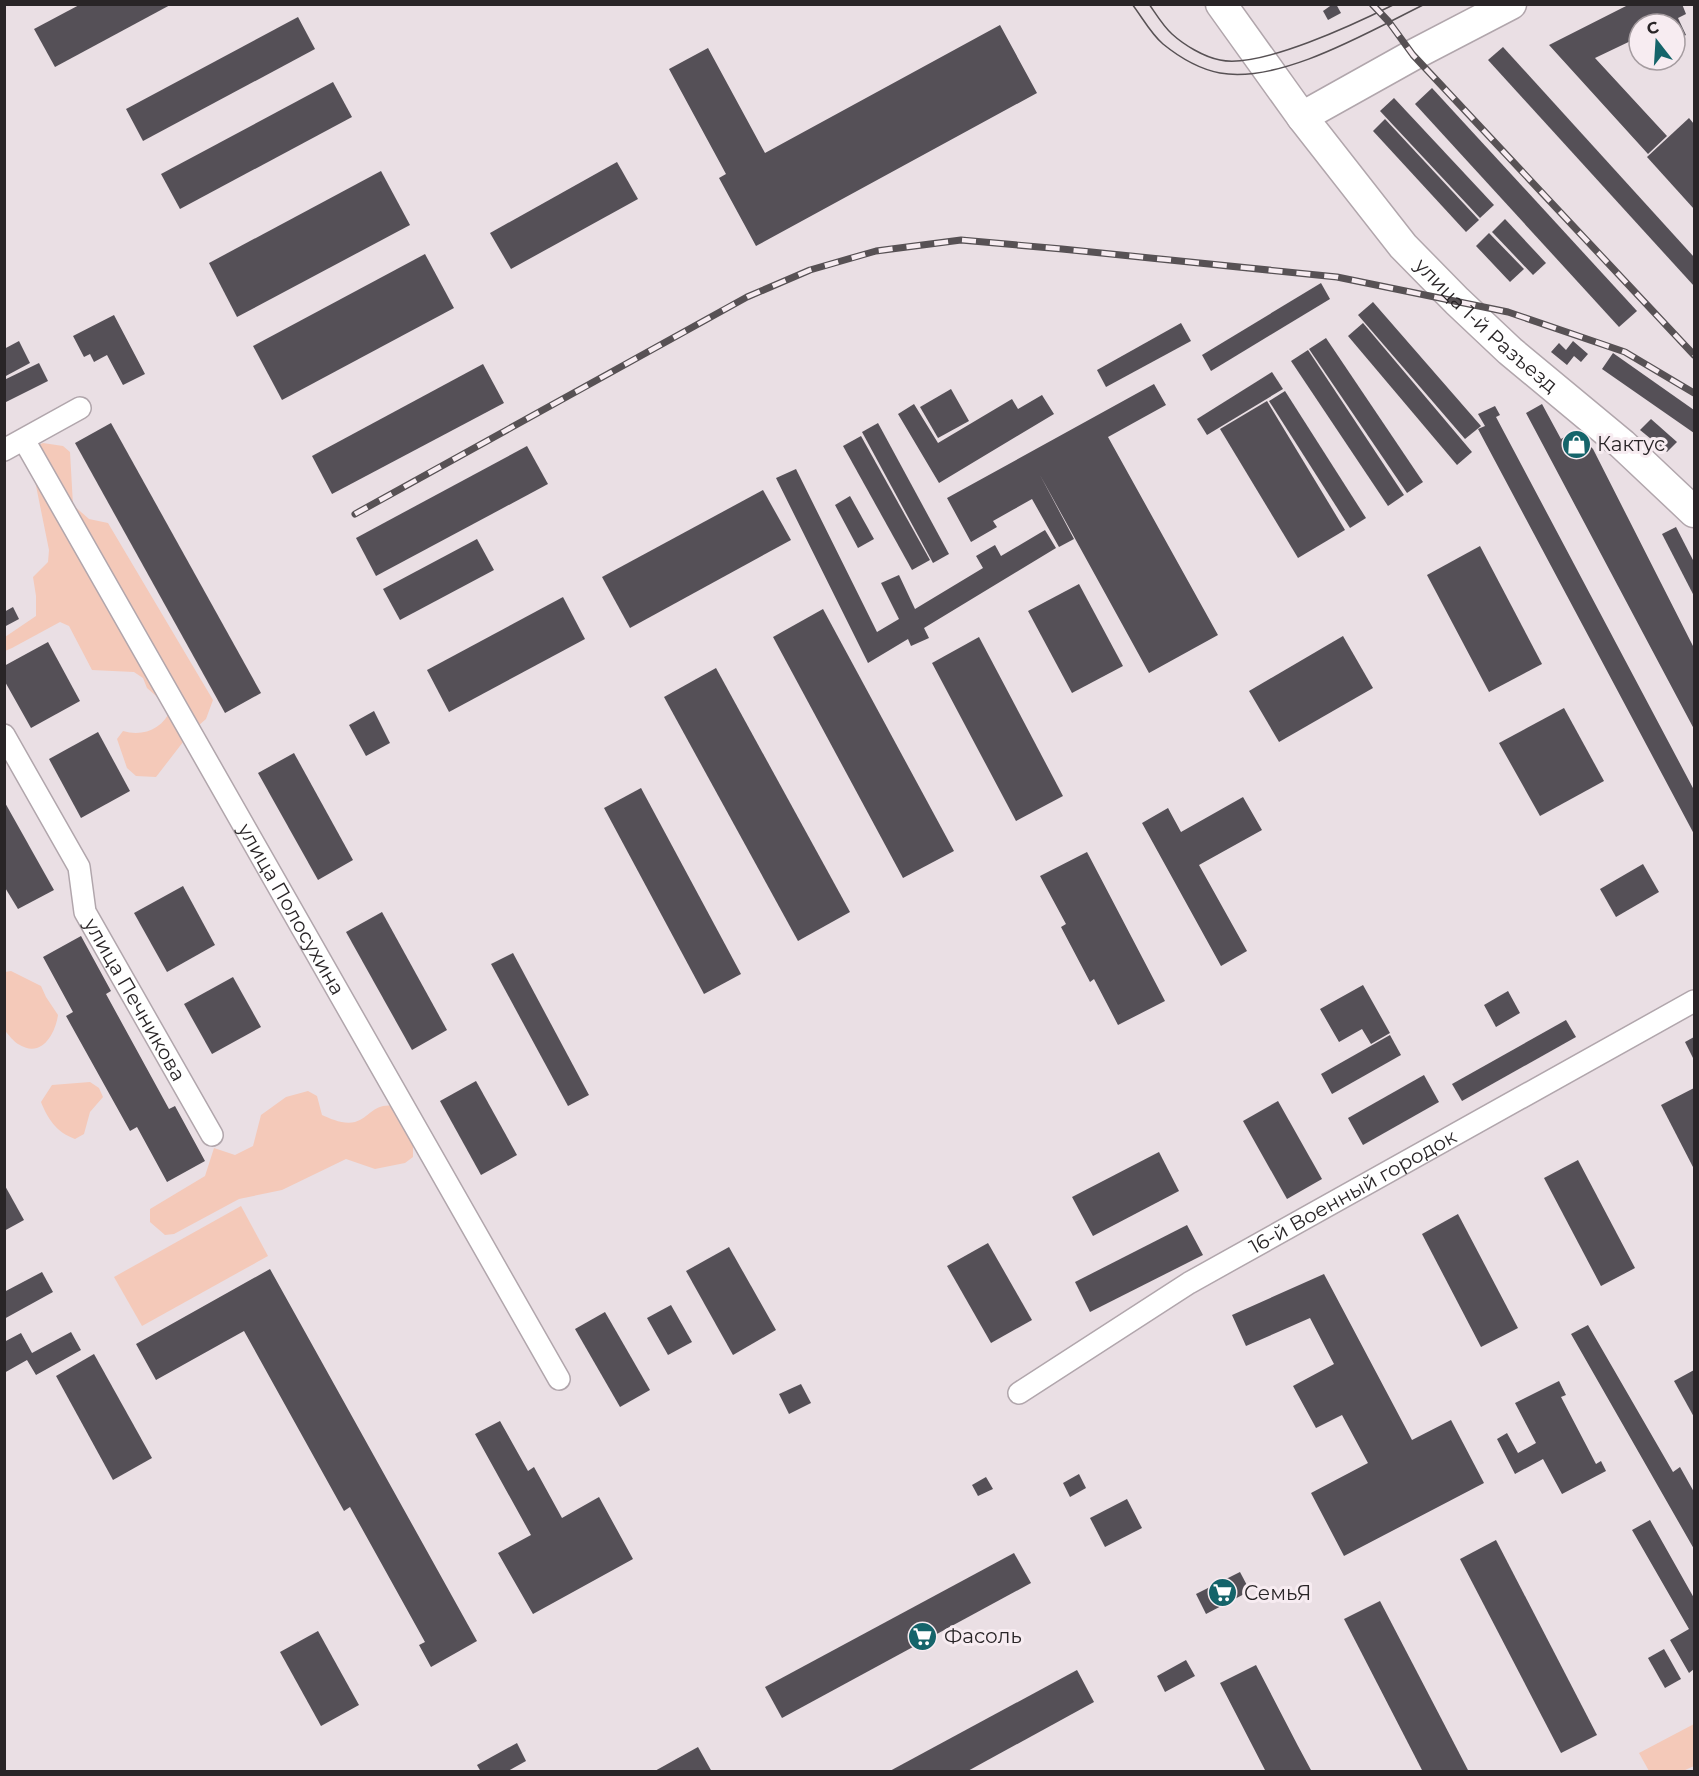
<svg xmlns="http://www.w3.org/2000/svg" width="1699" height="1776" font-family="Montserrat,sans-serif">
  <rect width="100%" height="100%" fill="#eadfe4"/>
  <!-- green -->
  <g fill="#f4c9b9">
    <path d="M43,443L63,446L70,452L73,505L89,519L108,523L213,700L206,719L190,733L156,777L136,776L127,768L117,739L123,731C143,737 163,729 171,709L147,688L143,678L134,672L92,670L69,626L60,622L12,648L5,651V637L36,616V596L33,577L48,562L49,550L30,456L34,447Z"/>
    <path d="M11,971L41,986L46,997L58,1015C55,1035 41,1059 18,1044C13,1041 9,1035 5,1031V972Z"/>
    <path d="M90,1082L99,1088L103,1097L90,1112L84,1134L75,1139C56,1132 48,1119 41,1102L52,1085Z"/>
    <path d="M308,1091L317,1096L322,1115C331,1119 344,1125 355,1122C371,1117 373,1103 394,1106L413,1135V1157L405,1163L375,1169L346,1159L282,1190L239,1199L174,1234L165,1235L150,1222V1209L205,1176L214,1148L235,1155L253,1146L261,1115L286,1097Z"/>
    <path d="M241,1206L268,1256L142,1326L114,1277Z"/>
    <path d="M1694,1724V1766L1683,1771H1649L1639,1753Z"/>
  </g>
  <!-- building -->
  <g fill="#555057">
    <path d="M81,4H172L55,67L34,29Z"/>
    <path d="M1333,4H1336L1341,13L1328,20L1323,11Z"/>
    <path d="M1630,4H1682L1686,14L1678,18L1686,35L1675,40V24H1639V37L1595,58L1667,136L1648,154L1549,45Z"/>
    <path d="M298,17L315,49L143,141L126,109Z"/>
    <path d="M1000,25L1037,93L756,246L719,178L726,174L669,69L708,48L765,153Z"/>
    <path d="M1503,47L1694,257V286L1488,60Z"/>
    <path d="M333,82L352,117L180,209L161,174Z"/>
    <path d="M1432,88L1637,311L1619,327L1415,104Z"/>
    <path d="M1394,98L1494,205L1480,218L1380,111Z"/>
    <path d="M1689,118L1694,124V209L1647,157Z"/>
    <path d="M1385,119L1479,220L1466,232L1373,131Z"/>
    <path d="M617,162L638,199L511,269L490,233Z"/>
    <path d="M381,171L410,225L237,317L209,263Z"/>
    <path d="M1505,219L1546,263L1533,275L1492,232Z"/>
    <path d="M1489,233L1524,269L1510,282L1476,246Z"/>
    <path d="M425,254L454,308L282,400L253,346Z"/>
    <path d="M1321,283L1330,299L1211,371L1202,355Z"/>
    <path d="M1373,302L1481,426L1465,439L1358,315Z"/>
    <path d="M114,315L145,374L123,385L107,355L94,362L90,354L84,357L73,336Z"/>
    <path d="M1181,323L1191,341L1106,387L1097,370Z"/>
    <path d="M1363,323L1472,452L1457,465L1348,336Z"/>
    <path d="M1326,338L1423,482L1407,493L1309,349Z"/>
    <path d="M19,341L30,363L4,377V349Z"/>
    <path d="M1573,341L1588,354L1581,362L1574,356L1567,365L1551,352L1559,343L1566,350Z"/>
    <path d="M1308,350L1404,495L1388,506L1291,361Z"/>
    <path d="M1613,353L1694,410V433L1602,369Z"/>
    <path d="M39,363L48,381L4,403V380Z"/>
    <path d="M483,364L504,403L332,494L312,456Z"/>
    <path d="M1272,372L1283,389L1207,435L1197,419Z"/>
    <path d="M1154,384L1166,405L1108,437L1218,635L1149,673L1040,475L1074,539L1059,547L1032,499L993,521L997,527L971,542L947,498Z"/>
    <path d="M951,389L969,421L938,438L920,407Z"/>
    <path d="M1285,391L1366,518L1350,528L1269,401Z"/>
    <path d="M1042,395L1054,414L939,483L898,414L914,404L938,443L1012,399L1018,409Z"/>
    <path d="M1267,401L1345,530L1298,558L1220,429Z"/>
    <path d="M1542,404L1561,439L1575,431L1593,449L1694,648V729L1526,413Z"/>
    <path d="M1495,406L1500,415L1496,417L1694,790V834L1478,429L1485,426L1478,414Z"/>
    <path d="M1651,419L1677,442L1667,452L1640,430Z"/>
    <path d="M111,423L261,693L225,713L75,443Z"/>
    <path d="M878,423L949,554L933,563L862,432Z"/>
    <path d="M861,436L930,560L912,570L843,446Z"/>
    <path d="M527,446L548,484L376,576L356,538Z"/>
    <path d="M796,469L877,632L899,619L881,583L899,575L915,609L983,568L976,556L995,545L1001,556L1045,530L1056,548L924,628L929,638L911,646L908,639L868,663L776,478Z"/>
    <path d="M763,490L791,540L630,628L602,577Z"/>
    <path d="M850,496L874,539L858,548L835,505Z"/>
    <path d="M1676,527L1694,562V596L1662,534Z"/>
    <path d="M477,539L494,570L400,620L383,589Z"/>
    <path d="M1480,546L1542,664L1489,692L1427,575Z"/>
    <path d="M1079,584L1123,666L1072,693L1028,611Z"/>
    <path d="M563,597L585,639L449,712L427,670Z"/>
    <path d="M13,607L19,619L4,627V612Z"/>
    <path d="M823,609L954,851L903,878L773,637Z"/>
    <path d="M1343,636L1373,688L1279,742L1249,691Z"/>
    <path d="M979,637L1063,796L1016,821L932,663Z"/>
    <path d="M48,642L80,701L31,728L4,680V666Z"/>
    <path d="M716,668L850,912L798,941L664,697Z"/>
    <path d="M1564,708L1604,781L1540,816L1499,743Z"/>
    <path d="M374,711L390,743L366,756L349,725Z"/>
    <path d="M98,732L130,791L81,818L49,759Z"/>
    <path d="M294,753L353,860L318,880L258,773Z"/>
    <path d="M641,788L741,974L704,994L604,808Z"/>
    <path d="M1243,797L1262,830L1199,865L1247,951L1221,966L1142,823L1168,808L1181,832Z"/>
    <path d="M4,801L54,890L18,909L4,886Z"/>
    <path d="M1087,852L1165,1001L1118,1025L1094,979L1090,982L1061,927L1066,924L1040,876Z"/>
    <path d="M1643,864L1659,892L1616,917L1600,889Z"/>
    <path d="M183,886L215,945L167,972L134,913Z"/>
    <path d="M382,912L447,1030L412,1050L346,932Z"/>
    <path d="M81,936L111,991L106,994L169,1109L175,1106L205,1161L167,1182L137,1127L130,1131L76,1034L66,1016L73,1012L43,957Z"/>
    <path d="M513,953L589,1095L568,1106L491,964Z"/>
    <path d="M233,977L261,1027L212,1054L184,1004Z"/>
    <path d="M1363,985L1390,1033L1371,1044L1362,1029L1339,1042L1320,1009Z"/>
    <path d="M1508,991L1520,1013L1496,1027L1484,1005Z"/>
    <path d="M1566,1020L1576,1037L1462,1101L1452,1084Z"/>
    <path d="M1390,1035L1401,1055L1332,1094L1321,1074Z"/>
    <path d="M1694,1037V1060L1685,1042Z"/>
    <path d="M1424,1075L1439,1102L1363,1145L1348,1118Z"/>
    <path d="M476,1081L517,1155L481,1175L440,1101Z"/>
    <path d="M1694,1088V1169L1661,1105Z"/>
    <path d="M1278,1101L1322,1179L1287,1199L1243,1121Z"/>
    <path d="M1159,1152L1179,1191L1093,1236L1072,1197Z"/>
    <path d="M1578,1160L1635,1268L1601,1286L1544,1178Z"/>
    <path d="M4,1184L24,1220L4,1231Z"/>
    <path d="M1458,1214L1518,1328L1481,1347L1422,1234Z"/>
    <path d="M1187,1225L1203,1255L1090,1312L1075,1282Z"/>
    <path d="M988,1243L1032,1320L991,1343L947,1266Z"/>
    <path d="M729,1247L776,1330L733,1355L686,1271Z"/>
    <path d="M270,1269L477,1641L431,1667L419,1645L425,1642L350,1507L344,1511L244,1331L156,1380L136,1344Z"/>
    <path d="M42,1272L53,1292L4,1319V1292Z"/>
    <path d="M1324,1274L1412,1440L1451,1420L1484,1483L1344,1556L1311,1493L1368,1463L1342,1415L1316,1428L1293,1386L1334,1364L1310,1318L1246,1346L1232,1315Z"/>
    <path d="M671,1305L692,1342L668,1355L647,1318Z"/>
    <path d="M605,1312L650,1390L620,1407L575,1329Z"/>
    <path d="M1588,1325L1673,1472L1680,1467L1694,1492V1549L1571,1334Z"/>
    <path d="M71,1332L81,1350L36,1375L27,1360L4,1373V1342L21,1333L32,1353Z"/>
    <path d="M94,1354L152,1458L113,1480L56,1376Z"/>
    <path d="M1694,1370V1417L1674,1381Z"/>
    <path d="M1559,1381L1566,1395L1561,1397L1596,1464L1601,1461L1606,1471L1562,1494L1543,1459L1515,1474L1497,1439L1507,1433L1518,1453L1536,1443L1515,1403Z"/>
    <path d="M801,1384L811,1403L789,1414L779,1394Z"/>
    <path d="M500,1421L528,1471L534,1467L562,1518L599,1497L633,1559L533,1614L498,1553L531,1535L475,1434Z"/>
    <path d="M1079,1474L1086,1488L1070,1497L1063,1483Z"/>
    <path d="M986,1477L993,1489L978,1496L972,1485Z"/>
    <path d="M1127,1499L1142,1528L1105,1547L1090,1518Z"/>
    <path d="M1650,1520L1694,1598V1669L1689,1673L1670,1640L1689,1629L1632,1530Z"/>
    <path d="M1496,1540L1597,1735L1561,1753L1460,1559Z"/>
    <path d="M1014,1553L1031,1583L782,1718L765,1687Z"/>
    <path d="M1240,1572L1250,1591L1206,1614L1196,1594Z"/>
    <path d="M1380,1601L1442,1720L1469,1772H1423L1344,1619Z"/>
    <path d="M318,1631L359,1705L321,1726L280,1652Z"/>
    <path d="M1664,1649L1681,1679L1665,1688L1648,1658Z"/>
    <path d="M1186,1660L1195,1676L1165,1692L1157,1676Z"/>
    <path d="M1256,1665L1298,1746L1312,1772H1266L1220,1683Z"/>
    <path d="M1077,1670L1094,1702L966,1772H888Z"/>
    <path d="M517,1743L526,1761L506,1772H481L477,1765Z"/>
    <path d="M698,1747L712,1772H653Z"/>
  </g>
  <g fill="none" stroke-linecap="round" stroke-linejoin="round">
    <defs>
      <g id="street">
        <path id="s1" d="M24,440L559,1379"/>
        <path d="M4,450L80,408"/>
        <path id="s2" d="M4,735L79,867L85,912L212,1135"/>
        <path id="s3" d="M1019,1393L1189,1283L1694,1001"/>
      </g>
      <g id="secondary">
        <path id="s4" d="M1221,4L1302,117L1403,246L1457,301L1510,351L1622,444L1694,512"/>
        <path d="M1302,117L1413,55L1511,4"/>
      </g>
    </defs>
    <!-- street casing -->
    <use href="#street" stroke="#b1a6ac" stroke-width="24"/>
    <!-- secondary casing -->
    <use href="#secondary" stroke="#b1a6ac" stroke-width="33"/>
    <!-- street -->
    <use href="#street" stroke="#fff" stroke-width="21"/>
    <!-- secondary -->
    <use href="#secondary" stroke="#fff" stroke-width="30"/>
    <!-- tram -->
    <g stroke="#575154" stroke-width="1.5">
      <path d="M1132,4C1142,17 1151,34 1163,44C1179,57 1199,69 1220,73C1281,84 1370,31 1425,4"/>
      <path d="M1149,4C1156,14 1163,26 1172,34C1184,45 1204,57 1220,60C1260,69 1357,23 1395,4"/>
    </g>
    <defs>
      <g id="rail">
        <path d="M1372,4L1389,22L1413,55L1694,355"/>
        <path d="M355,514L747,297L810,270L876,251L961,240L1062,249L1337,277L1508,312L1625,352L1694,393"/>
      </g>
    </defs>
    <!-- rail casing -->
    <use href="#rail" stroke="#575154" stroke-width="7"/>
    <!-- rail -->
    <use href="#rail" stroke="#f7ecf1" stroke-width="4.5" stroke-dasharray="14" stroke-linecap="butt"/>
  </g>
  <!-- icons -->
  <defs>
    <symbol id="shop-disc" viewBox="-11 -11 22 22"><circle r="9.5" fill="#15646a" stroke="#f7ecf1"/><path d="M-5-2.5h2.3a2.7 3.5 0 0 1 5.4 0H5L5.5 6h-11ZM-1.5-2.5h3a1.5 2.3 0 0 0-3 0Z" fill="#fff"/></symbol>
    <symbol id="supermarket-disc" viewBox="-11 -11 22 22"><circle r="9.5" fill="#15646a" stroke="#f7ecf1"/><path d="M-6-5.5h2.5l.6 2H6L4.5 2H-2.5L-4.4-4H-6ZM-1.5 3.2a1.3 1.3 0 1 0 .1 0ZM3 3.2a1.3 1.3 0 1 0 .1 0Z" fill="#fff"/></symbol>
  </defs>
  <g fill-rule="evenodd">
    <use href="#shop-disc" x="1560" y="428" width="33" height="33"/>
    <use href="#supermarket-disc" x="1206" y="1576" width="33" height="33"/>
    <use href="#supermarket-disc" x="906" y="1620" width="33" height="33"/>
  </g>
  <g text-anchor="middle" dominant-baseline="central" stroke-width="6" stroke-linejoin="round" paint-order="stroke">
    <!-- street labels -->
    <g font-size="20" fill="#292527" stroke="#f7ecf1">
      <text stroke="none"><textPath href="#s4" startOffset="418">улица 1-й Разъезд</textPath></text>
      <text stroke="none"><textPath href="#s1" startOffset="540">улица Полосухина</textPath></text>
      <text stroke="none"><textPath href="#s2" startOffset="298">улица Печникова</textPath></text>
      <text stroke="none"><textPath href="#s3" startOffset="390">16-й Военный городок</textPath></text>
    </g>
    <!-- poi labels -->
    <g font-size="20" fill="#292527" stroke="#f7ecf1" text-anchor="start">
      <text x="1597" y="444">Кактус</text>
      <text x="1244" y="1593">СемьЯ</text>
      <text x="944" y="1636">Фасоль</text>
    </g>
  </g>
  <!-- border -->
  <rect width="1699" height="1776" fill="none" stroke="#292527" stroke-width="12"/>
  <!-- north arrow -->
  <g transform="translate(1657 42) rotate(343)"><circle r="28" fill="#f7ecf1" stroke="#a59ca0" stroke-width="1.5"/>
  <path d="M0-4.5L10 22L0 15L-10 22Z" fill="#15646a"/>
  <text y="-9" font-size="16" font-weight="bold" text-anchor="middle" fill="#292527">С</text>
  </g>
</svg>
